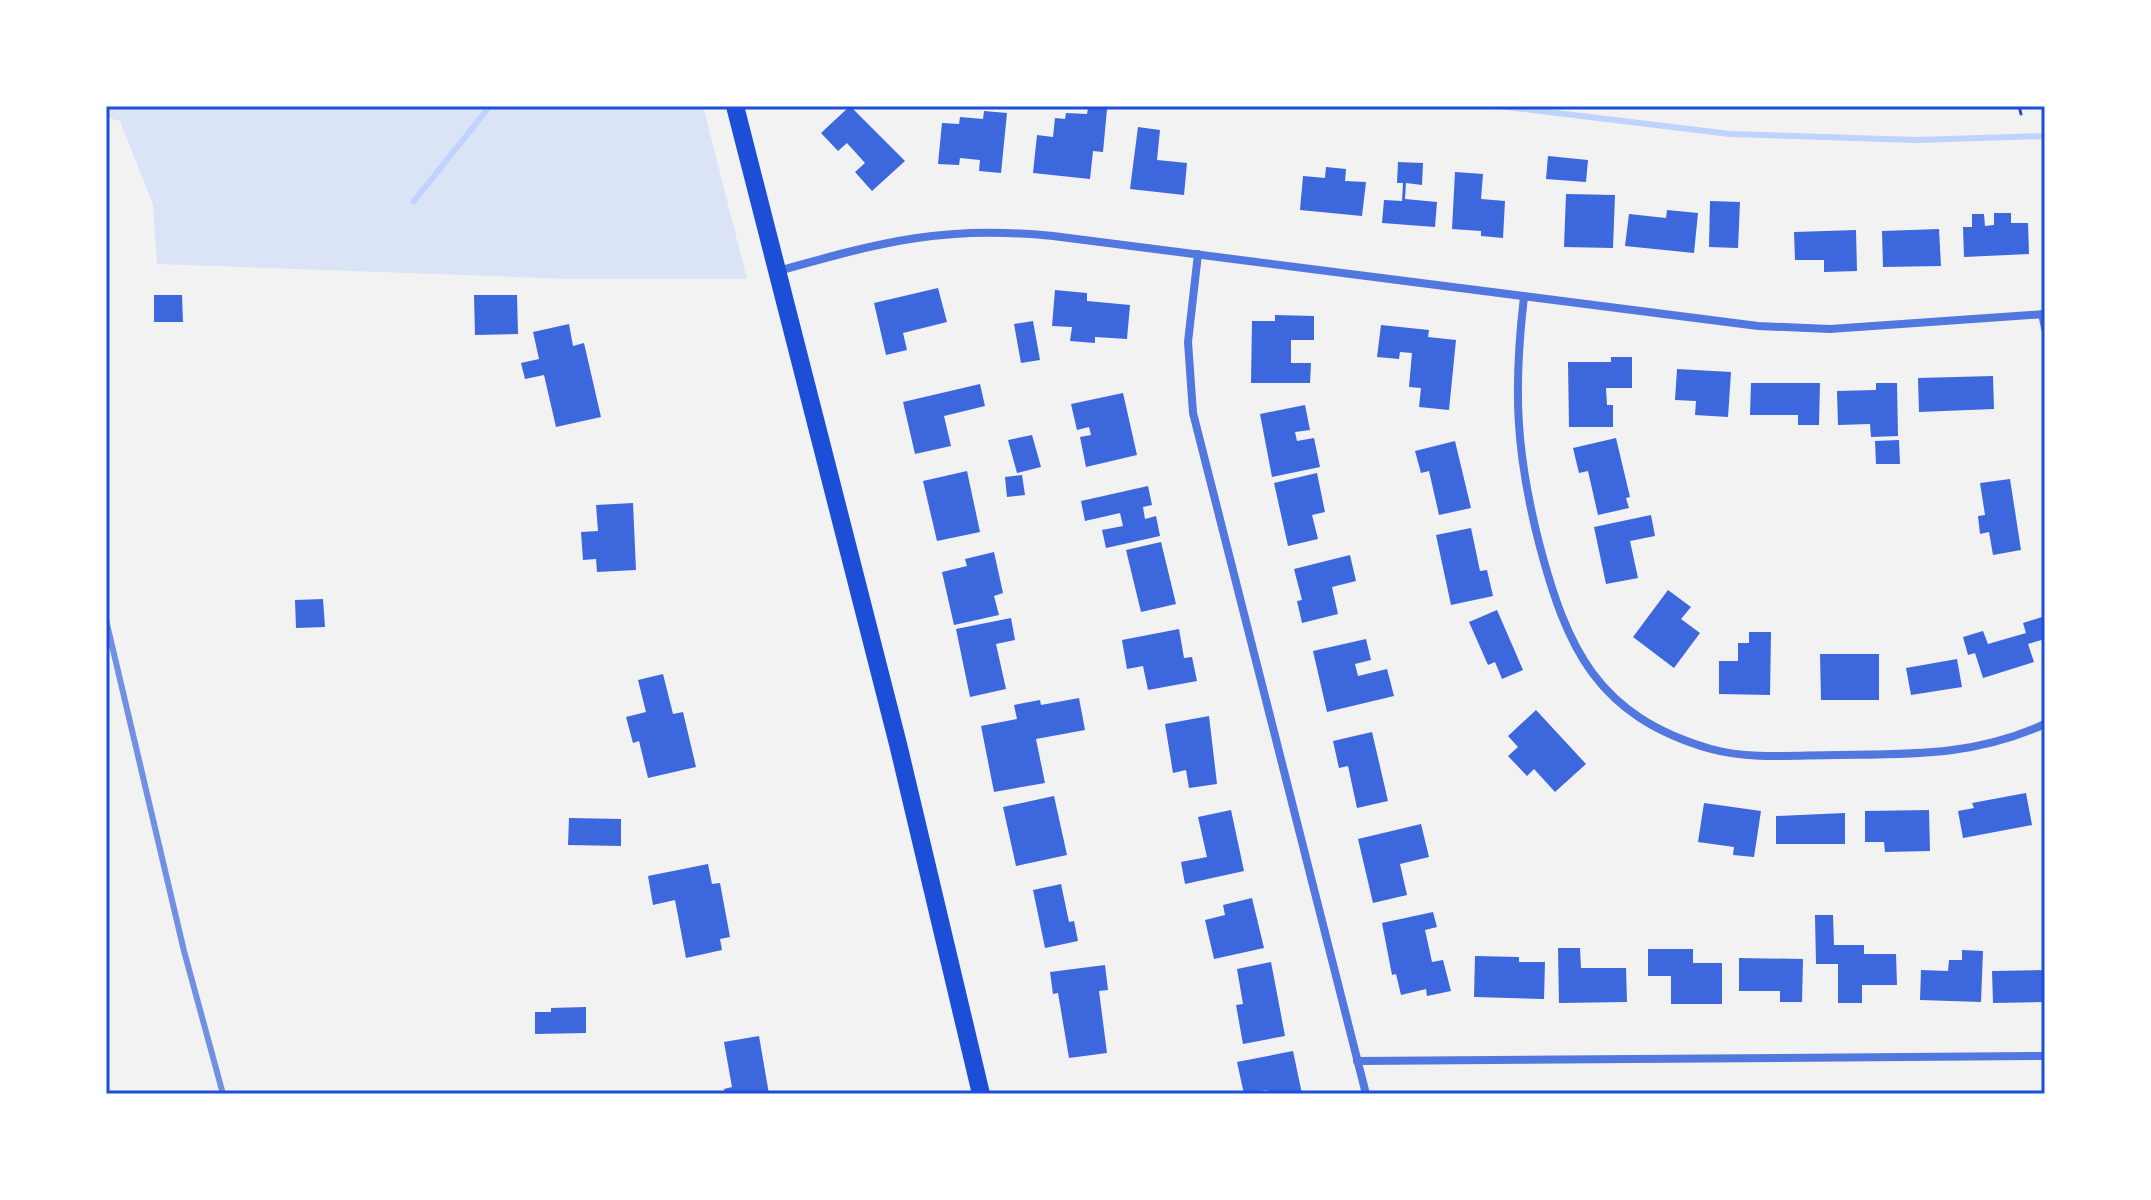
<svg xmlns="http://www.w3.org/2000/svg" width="2151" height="1200" font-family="'IBM Plex Serif',serif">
  <rect width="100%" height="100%" fill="#f2f2f2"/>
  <!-- green -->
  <path fill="#dbe4f7" d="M106,106H703L747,279H570L157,264L153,205L120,121L106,117Z"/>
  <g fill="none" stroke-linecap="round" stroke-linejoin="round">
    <!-- stream -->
    <g stroke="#bfd3fe" stroke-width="6">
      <path d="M1499,106L1730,134L1916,140L2045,136"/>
      <path d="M414,201L490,106"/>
    </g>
  </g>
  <!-- building -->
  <g fill="#3d67dc">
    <path d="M850,106L905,161L872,191L855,172L865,163L847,143L838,151L821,133Z"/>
    <path d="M1088,108L1107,109L1103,152L1093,151L1090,179L1033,173L1037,135L1053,137L1055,118L1065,119L1066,113L1087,114Z"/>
    <path d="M984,111L1007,113L1001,173L979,171L980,160L960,158L959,165L938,164L942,123L959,124L960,117L983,119Z"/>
    <path d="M1138,127L1160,130L1157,160L1187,163L1184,195L1130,189Z"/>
    <path d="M1548,156L1588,160L1586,182L1546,179Z"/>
    <path d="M1398,162L1423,163L1422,185L1406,183L1405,199L1437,202L1435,227L1382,223L1384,200L1402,201L1403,183H1397Z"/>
    <path d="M1326,167L1346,169L1345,181L1366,182L1362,216L1300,210L1303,176L1325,178Z"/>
    <path d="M1455,172L1483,174L1481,199L1505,201L1503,238L1481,236V231L1452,229Z"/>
    <path d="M1566,194L1615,195L1613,248L1564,247Z"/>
    <path d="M1710,201L1740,202L1738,248L1709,247Z"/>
    <path d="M1667,210L1698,213L1694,253L1625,246L1629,214L1666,218Z"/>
    <path d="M1994,213H2011V223H2028L2029,254L1964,257L1963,227H1972V214H1984L1985,226L1994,225Z"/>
    <path d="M1939,229L1941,266L1883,267L1882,231Z"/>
    <path d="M1856,230L1857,271L1824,272V260H1795L1794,232Z"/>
    <path d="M938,288L947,322L903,333L907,350L886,355L874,303Z"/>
    <path d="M1055,290L1087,293V301L1130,305L1127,339L1095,337V343L1070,341L1072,327L1052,326Z"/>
    <path d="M154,295H182L183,322H154Z"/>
    <path d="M474,295H517L518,334L475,335Z"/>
    <path d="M1275,315L1314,316V340H1291V363H1311L1310,383H1251L1252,321H1275Z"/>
    <path d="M1033,321L1040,360L1021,363L1014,324Z"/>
    <path d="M569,324L573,346L584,343L601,417L556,427L544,375L525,379L521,363L539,359L533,332Z"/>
    <path d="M1381,325L1429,330L1428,337L1456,340L1449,410L1419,407L1421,388L1409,387L1412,353L1400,352L1399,359L1377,357Z"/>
    <path d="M1611,357H1632V388H1606L1607,405H1613V427H1569L1568,362H1611Z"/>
    <path d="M1677,369L1731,372L1728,417L1695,415L1696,401L1675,400Z"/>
    <path d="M1993,376L1994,409L1919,412L1918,378Z"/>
    <path d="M1751,383H1820L1819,425H1798V415H1750Z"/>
    <path d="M1876,383H1897L1898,436L1871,437L1870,424L1838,425L1837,391L1876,390Z"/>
    <path d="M980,384L985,406L944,416L951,446L915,454L903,402Z"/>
    <path d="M1123,393L1137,455L1086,467L1080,437L1091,435L1089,427L1077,430L1071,404Z"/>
    <path d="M1305,405L1310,430L1295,432L1297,441L1314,438L1320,467L1272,477L1260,414Z"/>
    <path d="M1032,435L1041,467L1017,473L1008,440Z"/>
    <path d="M1616,438L1630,497L1626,498L1629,508L1598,515L1588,471L1579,473L1573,448Z"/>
    <path d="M1899,440L1900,464H1876L1875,441Z"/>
    <path d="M1455,441L1471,508L1439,515L1429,471L1421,473L1415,451Z"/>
    <path d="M967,471L980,532L937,541L923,481Z"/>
    <path d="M1317,473L1325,512L1312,515L1318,539L1288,546L1274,483Z"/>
    <path d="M1022,475L1025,495L1007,497L1005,477Z"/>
    <path d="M2010,479L2021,550L1993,555L1989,532L1980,534L1978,516L1985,515L1980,483Z"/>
    <path d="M1148,486L1152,505L1143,507L1145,519L1156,516L1160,536L1106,548L1102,530L1123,526L1120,513L1085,521L1081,501Z"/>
    <path d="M633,503L636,570L597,572L596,559L583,560L581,532L598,531L596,505Z"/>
    <path d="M1651,515L1655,536L1630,541L1638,578L1606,584L1594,527Z"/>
    <path d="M1471,528L1480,571L1487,570L1493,596L1451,605L1436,535Z"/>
    <path d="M1161,542L1176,604L1141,612L1126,550Z"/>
    <path d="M994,552L1003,593L994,596L999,615L954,625L942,572L967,566L965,559Z"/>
    <path d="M1350,555L1356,581L1332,587L1338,614L1302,623L1297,601L1302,600L1294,569Z"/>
    <path d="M1668,590L1691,607L1681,619L1700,633L1674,668L1633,637Z"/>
    <path d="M323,599L325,627L296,628L295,600Z"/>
    <path d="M1497,610L1523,670L1502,679L1495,662L1488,665L1469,622Z"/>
    <path d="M2045,616V639L2028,644L2034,662L1983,678L1975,653L1968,655L1963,637L1983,631L1988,644L2026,633L2023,623Z"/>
    <path d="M1011,618L1015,640L996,644L1006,689L970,697L956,629Z"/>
    <path d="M1179,629L1184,658L1192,657L1197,681L1148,690L1143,666L1127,669L1122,640Z"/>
    <path d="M1749,632H1771L1770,695L1719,694V661H1738V643H1749Z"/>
    <path d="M1366,639L1371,660L1355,664L1358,676L1387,669L1394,696L1327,712L1313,651Z"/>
    <path d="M1820,654H1879V700H1821Z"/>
    <path d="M1957,659L1962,687L1911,695L1906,668Z"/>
    <path d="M663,674L673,714L683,712L696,767L648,778L639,741L633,743L626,717L646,712L638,680Z"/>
    <path d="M1079,698L1085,730L1036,739L1045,783L994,792L981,726L1017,719L1014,705L1040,700L1041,705Z"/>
    <path d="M1536,710L1586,764L1555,792L1534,769L1527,776L1508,756L1518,747L1508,736Z"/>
    <path d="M1209,716L1217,784L1189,788L1186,770L1173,773L1165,724Z"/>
    <path d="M1372,732L1388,801L1357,808L1348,766L1339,768L1333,741Z"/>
    <path d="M2026,793L2032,825L1963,838L1958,811L1974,808L1972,803Z"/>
    <path d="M1054,796L1067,855L1016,866L1003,807Z"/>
    <path d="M1704,803L1761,811L1754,857L1733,855L1734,847L1698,842Z"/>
    <path d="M1231,810L1244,871L1185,884L1181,862L1207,857L1198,817Z"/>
    <path d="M1929,810L1930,851L1885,852L1884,842H1865V811Z"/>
    <path d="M1845,813V844H1776V816Z"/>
    <path d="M569,818L621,819V846L568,845Z"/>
    <path d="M1421,824L1429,857L1400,864L1407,895L1373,903L1358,839Z"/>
    <path d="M708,864L712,884L720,883L730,937L720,939L722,950L686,958L675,900L653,905L648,876Z"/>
    <path d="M1061,884L1069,922L1074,921L1078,941L1045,948L1033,890Z"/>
    <path d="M1252,898L1264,948L1214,959L1205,920L1225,915L1223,905Z"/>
    <path d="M1433,912L1437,927L1425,930L1432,962L1443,960L1451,991L1427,996L1426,989L1401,995L1396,974L1392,975L1382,923Z"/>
    <path d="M1815,915H1833L1834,945H1864V954H1896L1897,985H1862V1003H1838V964H1816Z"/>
    <path d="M1558,948H1580L1581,968H1626L1627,1002L1559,1003Z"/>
    <path d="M1648,949H1693V963H1722V1004H1671V976H1648Z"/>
    <path d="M1962,950L1983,951L1981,1002L1920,1000L1921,970L1948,971L1949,960H1962Z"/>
    <path d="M1475,956L1519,957V962H1545L1544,999L1474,997Z"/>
    <path d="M1739,958L1803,959L1802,1002H1780V991H1739Z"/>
    <path d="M1271,962L1285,1036L1243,1044L1236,1005L1243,1004L1237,969Z"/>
    <path d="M1105,965L1108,990L1099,991L1107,1053L1069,1058L1058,993L1053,994L1050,972Z"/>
    <path d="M2045,970V1002L1993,1003L1992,971Z"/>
    <path d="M586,1007V1033L535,1034V1012H551V1008Z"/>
    <path d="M759,1036L769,1094H725L724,1089L732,1087L724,1042Z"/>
    <path d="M1293,1051L1302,1094H1268L1267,1090L1244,1094L1237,1062Z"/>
  </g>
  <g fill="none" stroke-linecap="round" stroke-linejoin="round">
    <!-- path -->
    <path stroke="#1d4ed8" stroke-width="3" d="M2019,106L2021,114"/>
    <!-- minor -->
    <g stroke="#5277de" stroke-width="8">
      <path d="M1198,254L1188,342L1193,413L1366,1094"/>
      <path d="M778,271C882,242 943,225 1053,236L1758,326L1830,329L2045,314"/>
      <path d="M1524,297C1513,390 1516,453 1539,543C1567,649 1597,716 1711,749C1751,760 1796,755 1837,755C1913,754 1974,756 2045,724"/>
      <path d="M2042,314L2045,328"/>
      <path d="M1357,1061L2045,1056"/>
    </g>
    <!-- primary -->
    <path stroke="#1d4ed8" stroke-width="18" d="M735,106L898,744L981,1094"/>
    <!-- rail -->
    <path stroke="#7290e2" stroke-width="6" d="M106,620L184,951L223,1094"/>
  </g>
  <!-- border -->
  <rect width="2151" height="1200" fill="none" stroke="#ffffff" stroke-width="216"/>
  <rect x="108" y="108" width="1935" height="984" fill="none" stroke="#1d4ed8" stroke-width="3"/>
</svg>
